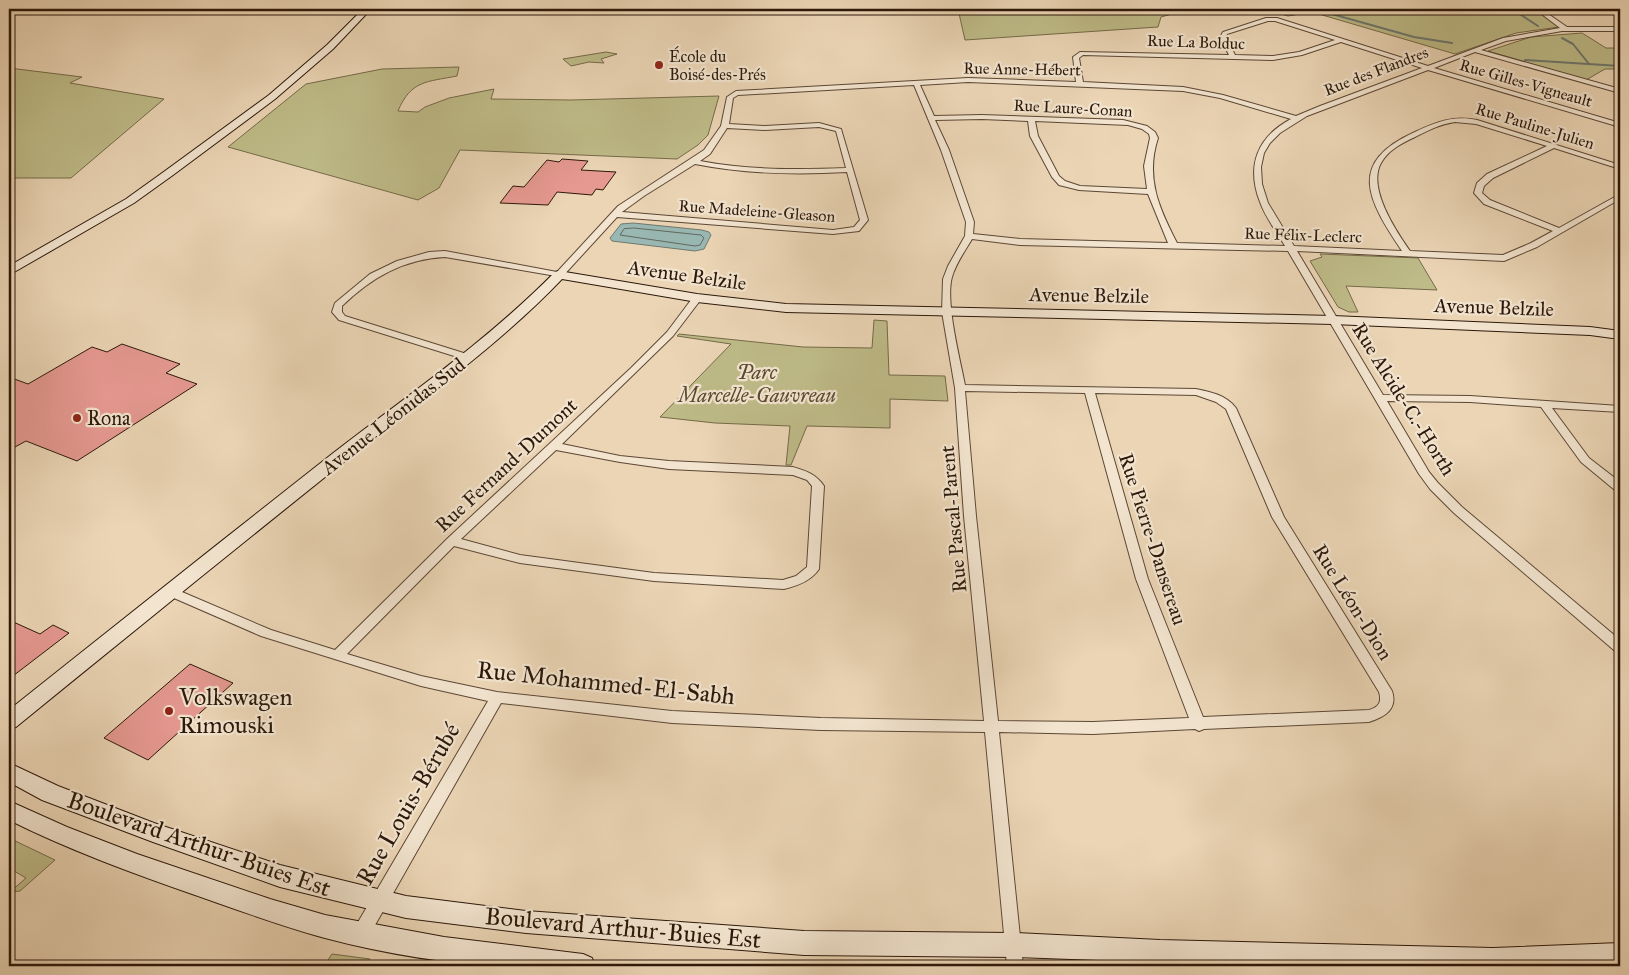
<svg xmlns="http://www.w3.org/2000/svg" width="1629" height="975" font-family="'IM FELL Great Primer',serif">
  <rect width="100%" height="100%" fill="#ebd5b5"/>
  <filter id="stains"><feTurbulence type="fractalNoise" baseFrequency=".004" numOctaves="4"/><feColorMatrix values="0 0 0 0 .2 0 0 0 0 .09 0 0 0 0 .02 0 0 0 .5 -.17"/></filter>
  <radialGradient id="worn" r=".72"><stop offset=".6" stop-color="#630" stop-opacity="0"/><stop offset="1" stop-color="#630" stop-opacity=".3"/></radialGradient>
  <!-- green -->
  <g fill="#bebb88" stroke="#756a49">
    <path d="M958,9H1190L1161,17L1158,27L965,40Z"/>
    <path d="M1265,9H1512L1541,14L1559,27L1516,33L1455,54L1312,12L1288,16Z"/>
    <path d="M1582,33L1606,48H1620V69H1605L1586,80L1488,51L1531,37Z"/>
    <path d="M606,52L617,54L601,59L604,63L589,62L571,66L563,59Z"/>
    <path d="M459,67L457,76C427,82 411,80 398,111L418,112L425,107L449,98L494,89L491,99L571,100L719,96L708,135L698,145L677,159L460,150L439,188L418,200L228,147L306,84L382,69Z"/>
    <path d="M9,68L82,77L70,83L164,99L71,178H9Z"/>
    <path d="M1320,254L1418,258L1437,290L1346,286L1358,312H1349L1338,307L1310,261L1322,257Z"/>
    <path d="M874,320L887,321L889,375L945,376L948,401L890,399V428L807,426L791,465H786L790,426L715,423L660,417L731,344L677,336L679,334L803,347L872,348Z"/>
    <path d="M9,838L55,860L20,891L10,892L26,878L9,868Z"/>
    <path d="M332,954L370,959L367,966H324Z"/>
  </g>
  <!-- water -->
  <path fill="#99b8b3" stroke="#6d786f" d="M633,223L702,230L709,232L711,235L704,249L695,251L612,241L610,238L621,224Z"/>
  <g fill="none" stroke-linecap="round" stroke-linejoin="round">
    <!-- shore -->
    <path stroke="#62685e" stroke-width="1" d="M634,228L701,235L704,238L700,245L695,246L620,235L624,229Z"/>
    <!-- stream -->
    <g stroke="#6d786f" stroke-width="2">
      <path d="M1314,9L1414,37L1452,43"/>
      <path d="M1512,9L1538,26"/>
      <path d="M1562,38L1573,44L1589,64"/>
      <path d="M1525,60L1620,66"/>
    </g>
  </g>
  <!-- building -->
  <g fill="#e69991" stroke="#2c180a">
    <path d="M562,159L588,161L581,170L616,172L603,190L596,189L592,195L557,192L548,205L500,203L513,186L524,187L547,160L559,162Z"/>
    <path d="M122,344L180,364L166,373L197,384L77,461L26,441L15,447L9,444V377L28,384L92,347L107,352Z"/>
    <path d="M9,620L40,634L53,625L69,633L9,679Z"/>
    <path d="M190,664L233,683L148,760L104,738Z"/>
  </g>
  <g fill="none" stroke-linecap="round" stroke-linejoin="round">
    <defs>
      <path id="street" d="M1535,9H1541L1567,27H1620V31H1562L1506,41L1481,50L1620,89V93L1475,52L1434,68L1620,123V127L1428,70L1307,116L1280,133L1270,143L1264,153L1261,167L1262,184L1268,203L1294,246L1402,251C1368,200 1346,163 1415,132C1436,122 1454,115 1477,120L1620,165V169L1554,148L1493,178L1484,186L1482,193L1490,200L1559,228L1620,194V199L1537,247L1504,261L1297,251L1383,395L1470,396L1620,406V412L1552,408L1589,458L1620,482V492L1616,491L1581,462L1541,407L1470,402L1387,401L1429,472L1438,483L1462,507L1620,640V652L1615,651L1454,513L1430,489L1419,474L1288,251L1020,245L972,239C965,251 956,263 952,277C945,301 960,359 965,385L1196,389C1211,392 1226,395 1236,408L1284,517L1392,691C1398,709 1385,717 1369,722L1204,729L1199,731L1195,729L1093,734L999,732L1023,966H1007L985,732L821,730L672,723L501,703L366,941L360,943L354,941L352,935L354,929L488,701L421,686L261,636L167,595L165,592L167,589H175L271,630L335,650L448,538L631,368L667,332L694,296H700L702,298L673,336L562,444L620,456L669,461L793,467C806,471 816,474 824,486L819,569C811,581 797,586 784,589L654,581L520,563L454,546L347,654L421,676L497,692L672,711L821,718L984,721L964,516L955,388L942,312L943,279L948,266L965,236L966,222L941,150L914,85L738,95L733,98L729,124L765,126L819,123L841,129L868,220L859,231L833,234L617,217L562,277L445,257C404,259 372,277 342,306V312L345,316L470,355L472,357L467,360L339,320L332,312L335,303L370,274L397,261L429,252L445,251L557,272L618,206L704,150L721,126L727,97L736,91L968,78L1076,82L1073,57L1080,52L1229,55L1220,37L1223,32L1266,18H1277L1428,66L1503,38L1560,28ZM1268,21H1275L1335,40L1299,52L1273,56L1235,55L1226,37L1227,34ZM1341,42L1422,68L1320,106L1296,116L1223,95L1183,87L1083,82L1079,58L1083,55L1273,60L1302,55ZM968,82L1183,91L1220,98L1291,119C1257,137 1246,166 1260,202C1265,217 1277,232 1285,246L1177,243C1159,208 1145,178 1158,138L1155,132L1147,126L1123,120L982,115L934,116L920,85ZM982,119L1028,121L1030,136L1052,177L1059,185L1079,190L1148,194L1168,243L1020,239L973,234L974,222L949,150L935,120ZM1035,121L1128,125L1142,129L1149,134L1150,138L1144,166L1147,189L1080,186L1065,181L1059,176L1038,136ZM1455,122L1476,124L1547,146L1487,174L1477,183L1474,193L1484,204L1553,231L1531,243L1503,255L1410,251C1396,231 1367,188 1381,163C1388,150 1402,143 1415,137C1427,131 1440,124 1455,122ZM819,127L836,131L846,168C797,170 748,170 700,161L710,154L727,128L765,130ZM695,164C745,174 796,175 847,172L860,220L854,227L833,230L622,212L644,196ZM965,391L1085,393L1136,579L1189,718L1093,722L998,721L976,516ZM1095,393L1196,395L1216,402L1226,409L1272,517L1379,692C1382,702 1379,707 1369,710L1203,717L1148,579ZM556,450L620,462L669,469L793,475L807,480L812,486L807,567L796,576L783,580L654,573L520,555L461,539Z"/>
      <g id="secondary">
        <path d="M363,9H371L333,49L275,99L173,175L134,203L9,275V266L126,199L165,171L269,95L327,45Z"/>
        <path d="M559,271L697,294L786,304L1333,316L1590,327L1620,331V339L1590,335L1333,324L786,312L697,302L562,279C496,348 419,401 345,461C235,549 125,638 16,727L9,729V710C117,624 224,539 332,454C408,395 487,341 555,272Z"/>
        <path d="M9,763L58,786L154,823L280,865L406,896L526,911L804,931L1014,933L1160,940L1493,948L1620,943V966H1263L1014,957L804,955L526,933L406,918L280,887L153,842L42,800L9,782Z"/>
        <path d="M9,801L67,827L137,854L270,899L325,915L444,937L583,954L592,958L595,966C505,972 412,961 325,938C281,926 238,910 195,895C132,873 69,850 9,820Z"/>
      </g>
    </defs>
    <!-- street casing -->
    <use href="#street" stroke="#5c4735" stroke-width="2"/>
    <!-- secondary casing -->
    <use href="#secondary" stroke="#2c180a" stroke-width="2"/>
    <!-- street -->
    <use href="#street" fill="#f2e4cf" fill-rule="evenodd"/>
    <!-- secondary -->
    <use href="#secondary" fill="#f2e4cf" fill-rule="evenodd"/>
  </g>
  <!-- markers -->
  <g fill="#8f2418" stroke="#f2e4cf" stroke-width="2">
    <circle cx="659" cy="65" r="5"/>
    <circle cx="77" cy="418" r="5"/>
    <circle cx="169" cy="711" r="5"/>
  </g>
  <g text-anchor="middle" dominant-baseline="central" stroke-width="4.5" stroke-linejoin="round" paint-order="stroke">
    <!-- far-street labels -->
    <g font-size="16" fill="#2c180a" stroke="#f2e4cf">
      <text transform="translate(1196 42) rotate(2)">Rue La Bolduc</text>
      <text transform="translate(1022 69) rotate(1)">Rue Anne-Hébert</text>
      <text transform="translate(1376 71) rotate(-21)">Rue des Flandres</text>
      <text transform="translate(1526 83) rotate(16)">Rue Gilles-Vigneault</text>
      <text transform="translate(1073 108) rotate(3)">Rue Laure-Conan</text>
      <text transform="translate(1535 126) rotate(17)">Rue Pauline-Julien</text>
      <text transform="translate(757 211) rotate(4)">Rue Madeleine-Gleason</text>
      <text transform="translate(1303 235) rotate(2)">Rue Félix-Leclerc</text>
    </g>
    <!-- far-poi labels -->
    <g font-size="16" fill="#2c180a" stroke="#f2e4cf" text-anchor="start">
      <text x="669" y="56">École du<tspan x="669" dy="18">Boisé-des-Prés</tspan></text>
    </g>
    <!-- street labels -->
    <g font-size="20" fill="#2c180a" stroke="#f2e4cf">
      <text transform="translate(687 275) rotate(8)">Avenue Belzile</text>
      <text transform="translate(1089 295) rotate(1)">Avenue Belzile</text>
      <text transform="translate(1494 307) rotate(2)">Avenue Belzile</text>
      <text transform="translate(1404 399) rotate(58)">Rue Alcide-C.-Horth</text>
      <text transform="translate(393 416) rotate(-38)">Avenue Léonidas Sud</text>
      <text transform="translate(506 465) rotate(-43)">Rue Fernand-Dumont</text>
      <text transform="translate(953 519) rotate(-95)">Rue Pascal-Parent</text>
      <text transform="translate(1153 539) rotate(72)">Rue Pierre-Dansereau</text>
      <text transform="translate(1353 602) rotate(58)">Rue Léon-Dion</text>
    </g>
    <!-- park labels -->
    <g font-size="20" font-style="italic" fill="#584930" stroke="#f2e4cf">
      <text x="757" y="372">Parc<tspan x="757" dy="23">Marcelle-Gauvreau</tspan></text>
    </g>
    <!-- poi labels -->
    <g font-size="20" fill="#2c180a" stroke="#f2e4cf" text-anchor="start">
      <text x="87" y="418">Rona</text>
    </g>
    <!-- near-street labels -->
    <g font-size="24" fill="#2c180a" stroke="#f2e4cf">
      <text transform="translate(606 683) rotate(6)">Rue Mohammed-El-Sabh</text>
      <text transform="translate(408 804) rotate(-60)">Rue Louis-Bérubé</text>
      <text transform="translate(199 844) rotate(19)">Boulevard Arthur-Buies Est</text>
      <text transform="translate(623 928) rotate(5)">Boulevard Arthur-Buies Est</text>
    </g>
    <!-- near-poi labels -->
    <g font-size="24" fill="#2c180a" stroke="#f2e4cf" text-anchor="start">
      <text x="179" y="697">Volkswagen<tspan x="179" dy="28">Rimouski</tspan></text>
    </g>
  </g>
  <!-- margin -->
  <rect width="1629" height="975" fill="none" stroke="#ebd5b5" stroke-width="30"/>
  <rect x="10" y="10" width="1609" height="955" fill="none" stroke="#2c180a" stroke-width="2.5"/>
  <rect x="15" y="15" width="1599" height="945" fill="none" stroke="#2c180a"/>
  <rect width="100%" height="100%" filter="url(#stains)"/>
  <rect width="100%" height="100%" fill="url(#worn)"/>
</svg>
